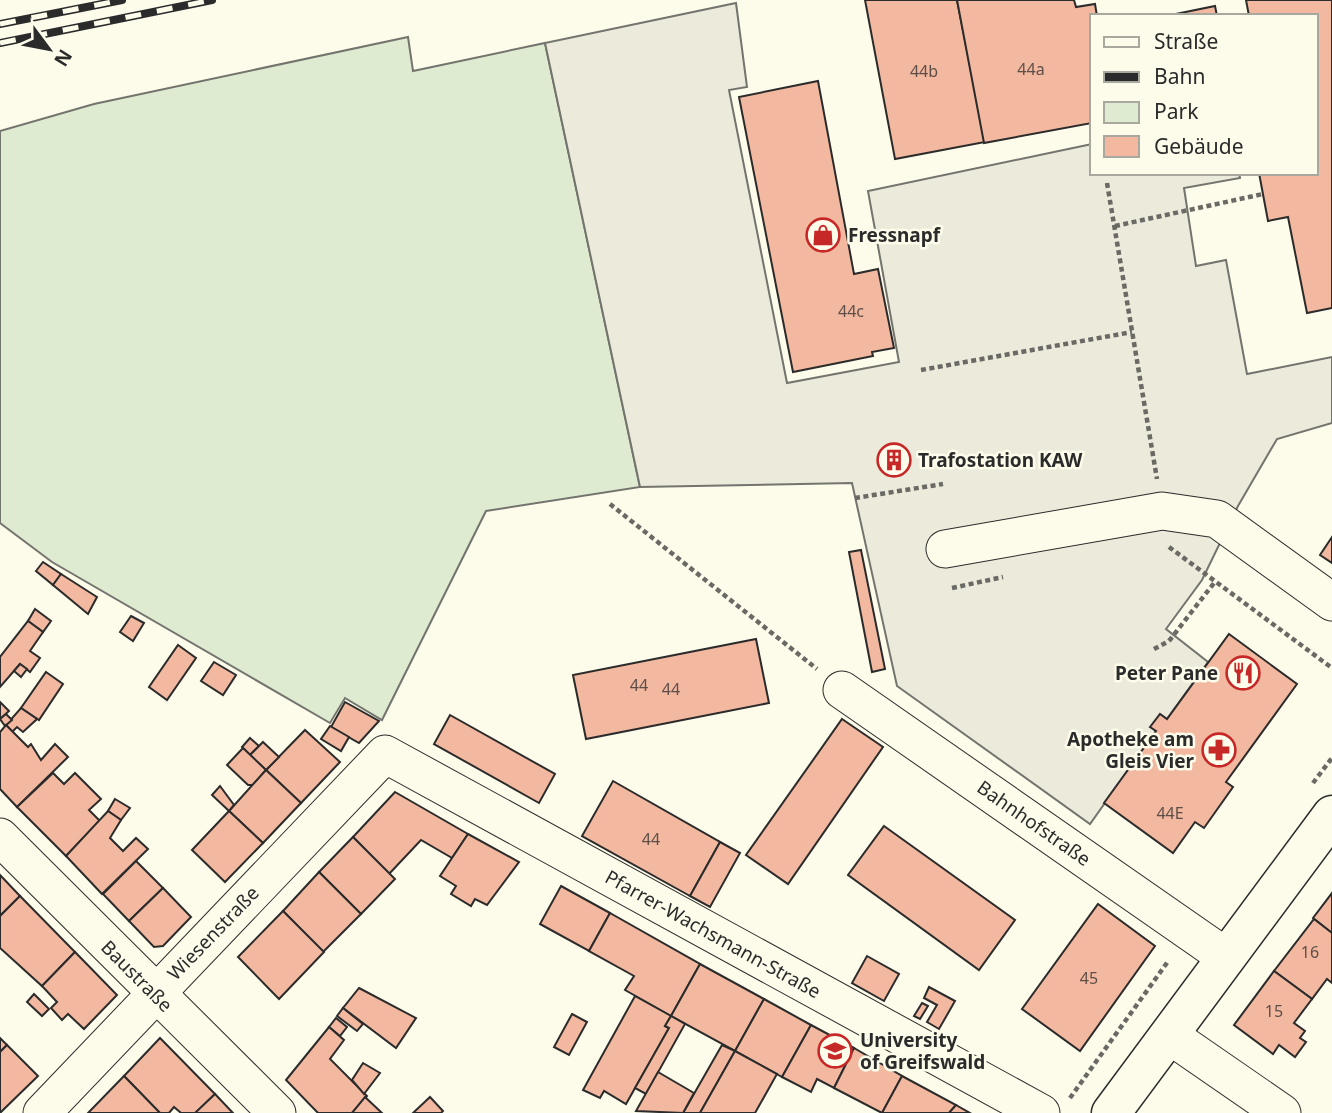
<svg xmlns="http://www.w3.org/2000/svg" width="1332" height="1113" font-family="'Noto Sans',sans-serif">
  <rect width="100%" height="100%" fill="#fdfbea"/>
  <!-- green -->
  <path fill="#deebd1" stroke="#74746e" stroke-width="2" d="M408,37L413,71L545,43L640,487L486,511L382,720L345,698L330,723L52,562L0,523V131L94,104Z"/>
  <!-- parking -->
  <path fill="#eceadb" stroke="#74746e" stroke-width="2" d="M736,3L747,87L729,90L787,383L899,362L868,191L1092,144V173H1239L1240,178L1184,188L1196,266L1226,260L1247,374L1332,357V423L1277,439L1238,506L1202,580L1166,629L1208,662L1167,719L1160,714L1151,727L1156,731L1090,824L897,686L852,483L640,487L545,43Z"/>
  <!-- building -->
  <g fill="#f2b8a0" stroke="#2b2b2b" stroke-width="2">
    <path d="M865,0H957L985,142L895,159Z"/>
    <path d="M957,0H1074L1076,7L1095,4L1097,16H1092V123L984,143Z"/>
    <path d="M1246,0H1332V308L1307,313L1288,217L1268,221L1259,173H1316V16H1249Z"/>
    <path d="M1215,6L1217,16H1166Z"/>
    <path d="M818,81L854,274L878,269L894,348L872,352L873,356L793,372L739,97Z"/>
    <path d="M904,450L907,465L883,470L880,455Z"/>
    <path d="M1332,537V563L1320,555Z"/>
    <path d="M861,550L885,669L872,672L849,552Z"/>
    <path d="M43,562L61,574L53,585L36,571Z"/>
    <path d="M61,574L97,597L88,614L53,585Z"/>
    <path d="M35,609L51,621L43,632L28,621Z"/>
    <path d="M131,616L144,623L133,641L120,632Z"/>
    <path d="M28,621L43,632L30,651L40,658L30,672L20,664L0,687V657Z"/>
    <path d="M1229,634L1297,684L1226,782L1233,787L1204,828L1195,822L1173,853L1104,803L1156,731L1150,727L1160,714L1167,719Z"/>
    <path d="M756,639L769,703L586,739L573,675Z"/>
    <path d="M178,645L196,658L167,700L149,687Z"/>
    <path d="M214,662L236,675L223,695L201,681Z"/>
    <path d="M20,664L27,669L21,677L14,671Z"/>
    <path d="M46,672L63,684L39,720L21,708Z"/>
    <path d="M0,702L9,711L0,719Z"/>
    <path d="M345,702L379,721L359,743L331,727Z"/>
    <path d="M21,708L37,719L23,732L17,727L12,732L6,725Z"/>
    <path d="M6,714L12,720L5,726L0,719Z"/>
    <path d="M450,715L555,774L539,803L434,744Z"/>
    <path d="M842,719L883,747L788,884L746,855Z"/>
    <path d="M6,725L28,747L31,744L41,760L55,744L68,757L17,807L0,789V732Z"/>
    <path d="M330,726L349,737L341,751L321,739Z"/>
    <path d="M305,730L340,762L301,803L266,770Z"/>
    <path d="M250,738L259,746L250,755L242,747Z"/>
    <path d="M263,742L279,757L266,770L250,755Z"/>
    <path d="M243,748L266,770L253,785H248L227,765Z"/>
    <path d="M266,770L301,803L263,843L229,811Z"/>
    <path d="M53,773L64,784L75,773L101,799L89,810L100,821L66,856L17,807Z"/>
    <path d="M613,781L720,842L690,896L582,836Z"/>
    <path d="M220,786L234,805L229,811L212,795Z"/>
    <path d="M395,792L468,834L452,858L421,840L389,874L353,837Z"/>
    <path d="M115,799L130,808L121,820L108,811Z"/>
    <path d="M108,811L121,820L110,838L123,851L136,838L148,849L102,894L66,856Z"/>
    <path d="M229,811L263,843L225,882L192,850Z"/>
    <path d="M884,826L1015,920L979,970L848,875Z"/>
    <path d="M468,834L519,862L487,905L475,899L471,906L451,894L456,886L440,876Z"/>
    <path d="M353,837L395,879L361,914L319,872Z"/>
    <path d="M720,842L740,853L710,907L690,896Z"/>
    <path d="M136,861L163,888L129,921L103,894Z"/>
    <path d="M319,872L361,914L323,952L283,911Z"/>
    <path d="M0,875L20,896L0,916Z"/>
    <path d="M561,886L610,913L589,951L540,924Z"/>
    <path d="M163,888L191,917L163,946L154,947L129,921Z"/>
    <path d="M1332,893V933L1313,918Z"/>
    <path d="M20,896L75,952L42,986L0,948V916Z"/>
    <path d="M1098,904L1155,946L1080,1051L1022,1009Z"/>
    <path d="M283,911L324,952L279,999L238,957Z"/>
    <path d="M610,913L700,964L671,1016L625,990L634,976L589,951Z"/>
    <path d="M1314,919L1332,933V983L1327,979L1312,999L1274,971Z"/>
    <path d="M75,952L117,995L84,1029L68,1014L62,1020L51,1008L57,1002L42,986Z"/>
    <path d="M867,956L899,974L884,1001L852,983Z"/>
    <path d="M700,964L764,999L735,1051L671,1016Z"/>
    <path d="M1274,971L1312,999L1294,1023L1305,1031L1300,1038L1306,1042L1295,1057L1279,1045L1273,1054L1234,1025Z"/>
    <path d="M929,987L955,1001L939,1029L927,1022L937,1005L924,998Z"/>
    <path d="M359,988L416,1018L396,1048L343,1008Z"/>
    <path d="M34,994L49,1009L42,1016L27,1002Z"/>
    <path d="M635,996L671,1016L665,1026L669,1028L626,1104L604,1091L600,1098L583,1090Z"/>
    <path d="M764,999L811,1025L782,1077L735,1051Z"/>
    <path d="M922,1003L928,1006L920,1019L914,1016Z"/>
    <path d="M343,1008L363,1024L357,1031L337,1016Z"/>
    <path d="M572,1014L587,1022L569,1055L554,1047Z"/>
    <path d="M671,1016L685,1024L646,1094L635,1088L669,1028L665,1026Z"/>
    <path d="M336,1018L347,1027L340,1036L329,1027Z"/>
    <path d="M811,1025L854,1048L834,1088L817,1079L811,1092L782,1077Z"/>
    <path d="M329,1027L344,1040L330,1059L367,1096L352,1113H318L286,1080Z"/>
    <path d="M0,1038L7,1045L0,1052Z"/>
    <path d="M160,1038L215,1094L196,1113H181L174,1107L169,1113H160L124,1076Z"/>
    <path d="M7,1045L38,1076L0,1113V1052Z"/>
    <path d="M722,1045L735,1051L700,1113H683Z"/>
    <path d="M854,1048L902,1076L882,1113L834,1088Z"/>
    <path d="M735,1051L777,1074L755,1113H700Z"/>
    <path d="M363,1063L380,1073L364,1094L352,1080Z"/>
    <path d="M658,1072L694,1093L683,1113L636,1111Z"/>
    <path d="M124,1076L160,1113H88Z"/>
    <path d="M902,1076L956,1105L949,1113H882Z"/>
    <path d="M215,1094L233,1113H195Z"/>
    <path d="M365,1097L382,1113H352Z"/>
    <path d="M430,1097L443,1111L441,1113H413Z"/>
    <path d="M956,1105L970,1113H949Z"/>
  </g>
  <g fill="none" stroke-linecap="round" stroke-linejoin="round">
    <defs>
      <g id="minor">
        <path d="M945,549L1162,511L1217,519L1332,602"/>
        <path d="M842,690L1226,957"/>
        <path d="M0,837L277,1113"/>
        <path d="M1169,1035L1282,1113"/>
        <path d="M42,1113L385,754L1041,1113"/>
      </g>
      <path id="major" d="M1111,1113L1332,815"/>
    </defs>
    <!-- minor casing -->
    <use href="#minor" stroke="#2b2b2b" stroke-width="39"/>
    <!-- major casing -->
    <use href="#major" stroke="#2b2b2b" stroke-width="41"/>
    <!-- path -->
    <g stroke="#6a6964" stroke-width="4.5" stroke-dasharray="5 3.5" stroke-linecap="butt">
      <path d="M1107,183L1157,479"/>
      <path d="M1115,226L1263,194"/>
      <path d="M921,370L1132,332"/>
      <path d="M855,498L943,484"/>
      <path d="M610,504L817,669"/>
      <path d="M1169,547L1332,668"/>
      <path d="M952,588L1003,577"/>
      <path d="M1154,649L1169,641L1214,583"/>
      <path d="M1313,783L1332,758"/>
      <path d="M1070,1098L1169,960"/>
    </g>
    <!-- minor -->
    <use href="#minor" stroke="#fdfbea" stroke-width="37"/>
    <!-- major -->
    <use href="#major" stroke="#fdfbea" stroke-width="38"/>
    <defs>
      <g id="rail">
        <path d="M0,24L122,0"/>
        <path d="M0,43L212,0"/>
      </g>
    </defs>
    <!-- rail casing -->
    <use href="#rail" stroke="#2b2b2b" stroke-width="8"/>
    <!-- rail -->
    <use href="#rail" stroke="#fdfbea" stroke-width="5" stroke-dasharray="16" stroke-linecap="butt"/>
  </g>
  <!-- icons -->
  <defs>
    <symbol id="shop-ring" viewBox="-11 -11 22 22"><circle r="9.5" fill="#fdfbea" stroke="#c62828" stroke-width="1.5"/><path d="M-5-2.5h2.3a2.7 3.5 0 0 1 5.4 0H5L5.5 6h-11ZM-1.5-2.5h3a1.5 2.3 0 0 0-3 0Z" fill="#c62828"/></symbol>
    <symbol id="building-ring" viewBox="-11 -11 22 22"><circle r="9.5" fill="#fdfbea" stroke="#c62828" stroke-width="1.5"/><path d="M-4-6H4V6H1V3H-1V6H-4ZM-2.5-4.3h1.7v1.8h-1.7ZM.8-4.3h1.7v1.8H.8ZM-2.5-1h1.7V.8h-1.7ZM.8-1h1.7V.8H.8Z" fill="#c62828"/></symbol>
    <symbol id="restaurant-ring" viewBox="-11 -11 22 22"><circle r="9.5" fill="#fdfbea" stroke="#c62828" stroke-width="1.5"/><path d="M-5-6h1v4h1v-4h1v4h1v-4h1v5L-1.5 .5V6h-2V.5L-5-1ZM5-6V6H3V1.5H1.5Q1.5-4 5-6Z" fill="#c62828"/></symbol>
    <symbol id="pharmacy-ring" viewBox="-11 -11 22 22"><circle r="9.5" fill="#fdfbea" stroke="#c62828" stroke-width="1.5"/><path d="M-2-6h4v4h4v4h-4v4h-4v-4h-4v-4h4Z" fill="#c62828"/></symbol>
    <symbol id="university-ring" viewBox="-11 -11 22 22"><circle r="9.5" fill="#fdfbea" stroke="#c62828" stroke-width="1.5"/><path d="M0-5L7-2L0 1L-7-2ZM-4 1L0 2.5L4 1V4Q0 6-4 4Z" fill="#c62828"/></symbol>
  </defs>
  <g fill-rule="evenodd">
    <use href="#shop-ring" x="804" y="216" width="38" height="38"/>
    <use href="#building-ring" x="875" y="441" width="38" height="38"/>
    <use href="#restaurant-ring" x="1224" y="654" width="38" height="38"/>
    <use href="#pharmacy-ring" x="1200" y="731" width="38" height="38"/>
    <use href="#university-ring" x="816" y="1032" width="38" height="38"/>
  </g>
  <g text-anchor="middle" dominant-baseline="central" stroke-width="5" stroke-linejoin="round" paint-order="stroke">
    <!-- number labels -->
    <g font-size="16" fill="#5d4e48">
      <text x="1031" y="69">44a</text>
      <text x="924" y="71">44b</text>
      <text x="851" y="311">44c</text>
      <text x="639" y="685">44</text>
      <text x="671" y="689">44</text>
      <text x="1170" y="813">44E</text>
      <text x="651" y="839">44</text>
      <text x="1310" y="952">16</text>
      <text x="1089" y="978">45</text>
      <text x="1274" y="1011">15</text>
    </g>
    <!-- poi labels -->
    <g font-size="19" font-weight="bold" fill="#2b2b2b" stroke="#fdfbea" text-anchor="start">
      <text x="848" y="235">Fressnapf</text>
      <text x="918" y="460">Trafostation KAW</text>
      <text x="1218" y="673" text-anchor="end">Peter Pane</text>
      <text x="1194" y="739" text-anchor="end">Apotheke am<tspan x="1194" dy="22">Gleis Vier</tspan></text>
      <text x="860" y="1040">University<tspan x="860" dy="22">of Greifswald</tspan></text>
    </g>
    <!-- street labels -->
    <g font-size="19" fill="#2b2b2b" stroke="#fdfbea">
      <text transform="translate(1034 823) rotate(35)">Bahnhofstraße</text>
      <text transform="translate(213 933) rotate(-46)">Wiesenstraße</text>
      <text transform="translate(713 934) rotate(29)">Pfarrer-Wachsmann-Straße</text>
      <text transform="translate(137 976) rotate(45)">Baustraße</text>
    </g>
  </g>
  <!-- legend -->
  <rect x="1090" y="14" width="228" height="161" fill="#fdfbea" stroke="#a9a89e" stroke-width="2"/>
  <rect x="1104" y="37" width="35" height="10" fill="#fdfbea" stroke="#a9a89e" stroke-width="2"/>
  <text x="1154" y="49" font-size="21" fill="#2b2b2b">Straße</text>
  <rect x="1104" y="72" width="35" height="10" fill="#2b2b2b" stroke="#a9a89e" stroke-width="2"/>
  <text x="1154" y="84" font-size="21" fill="#2b2b2b">Bahn</text>
  <rect x="1104" y="102" width="35" height="21" fill="#deebd1" stroke="#a9a89e" stroke-width="2"/>
  <text x="1154" y="119" font-size="21" fill="#2b2b2b">Park</text>
  <rect x="1104" y="136" width="35" height="21" fill="#f2b8a0" stroke="#a9a89e" stroke-width="2"/>
  <text x="1154" y="154" font-size="21" fill="#2b2b2b">Gebäude</text>
  <!-- north arrow -->
  <g transform="translate(49 49) rotate(122)" stroke="#fdfbea" stroke-width="5" paint-order="stroke">
  <path d="M0-5L12 26L0 18L-12 26Z" fill="#2b2b2b"/>
  <text y="-10" font-size="19" font-weight="bold" text-anchor="middle" fill="#2b2b2b">N</text>
  </g>
</svg>
